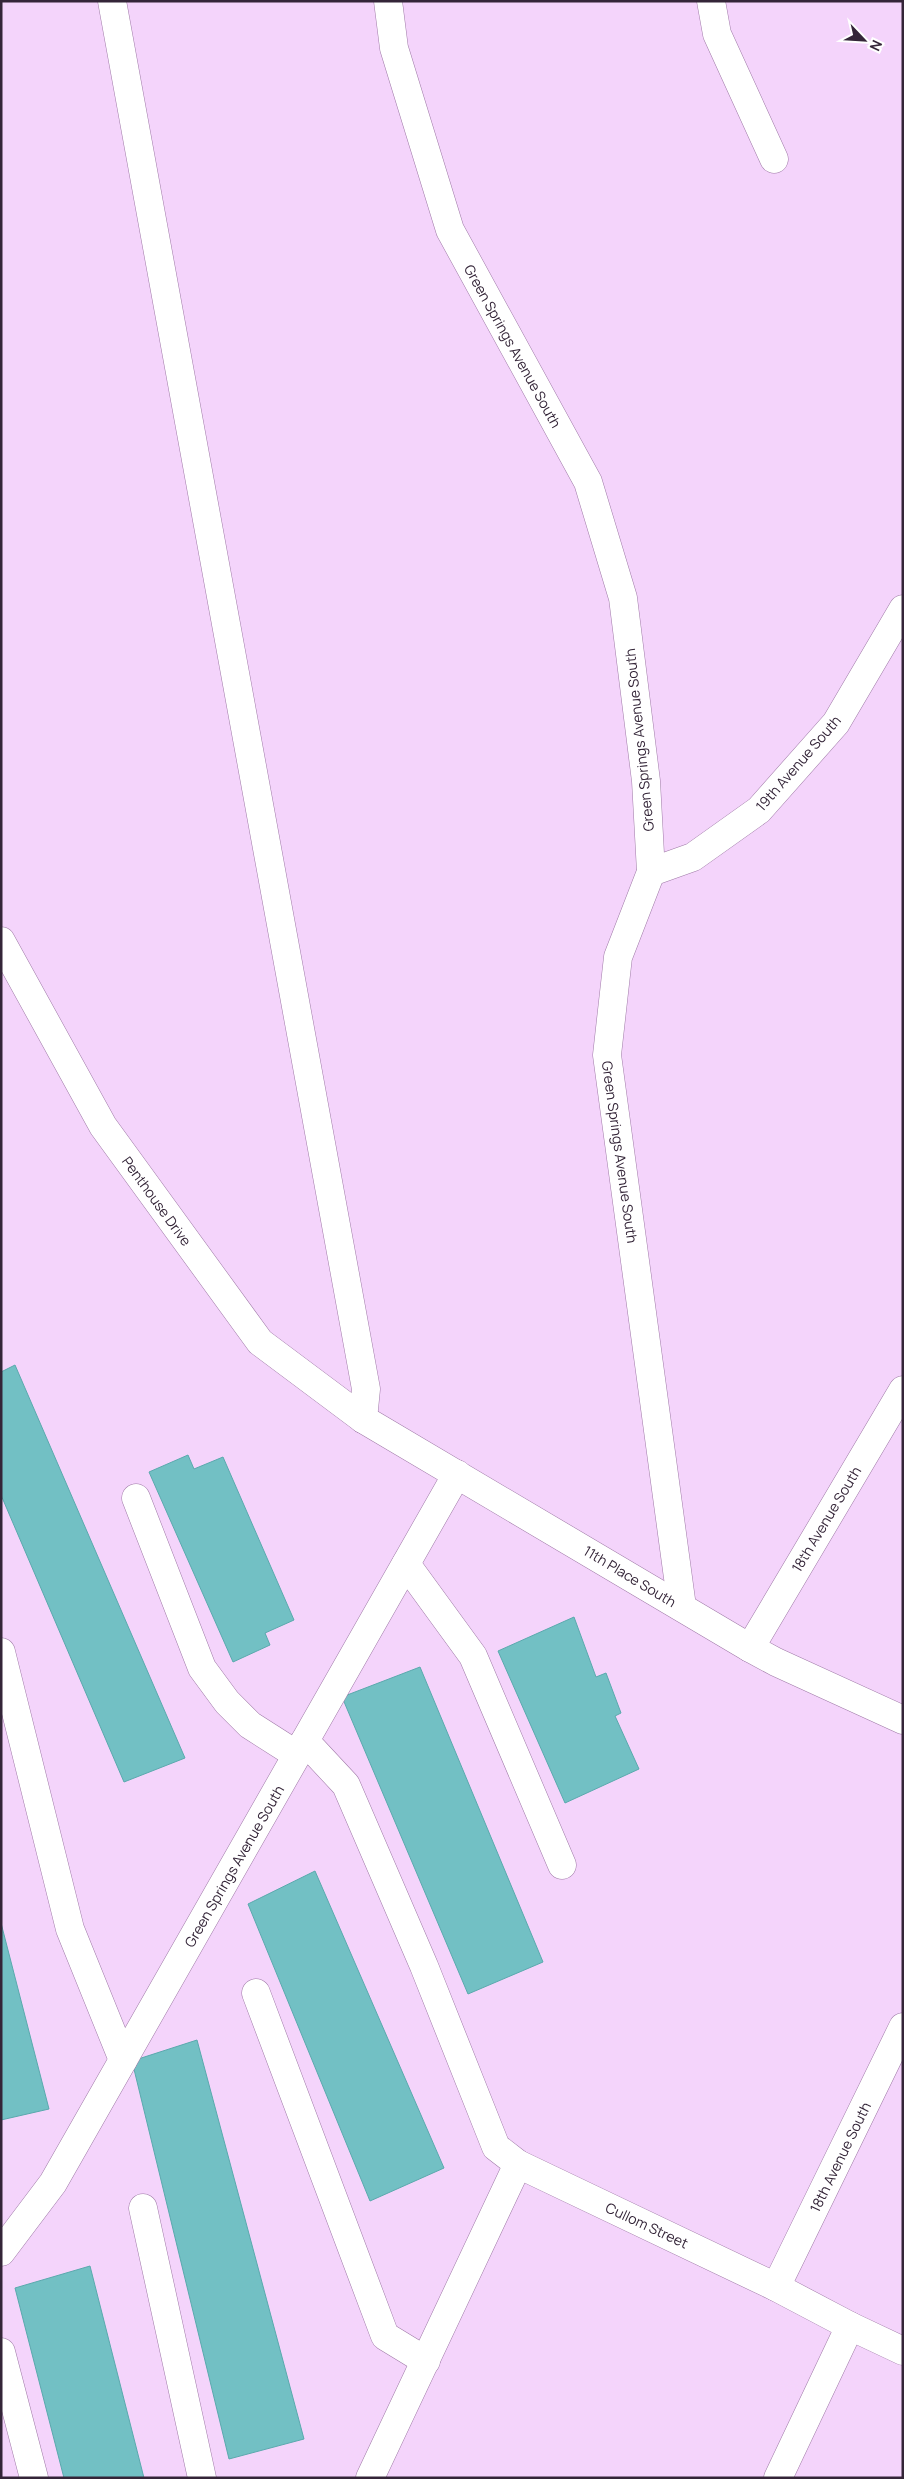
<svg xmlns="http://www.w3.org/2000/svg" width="904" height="2479" font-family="Manrope,sans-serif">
  <rect width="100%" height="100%" fill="#f4d4fb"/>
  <!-- building -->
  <g fill="#72c0c4" stroke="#5aa9ad">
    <path d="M15,1365L185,1758L124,1782L1,1495V1372Z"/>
    <path d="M188,1455L194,1469L223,1457L294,1620L265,1633L270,1645L233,1662L149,1472Z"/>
    <path d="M574,1617L596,1677L606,1673L621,1713L615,1716L639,1769L565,1803L498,1651Z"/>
    <path d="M420,1667L543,1962L468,1994L342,1697Z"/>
    <path d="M315,1871L444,2168L370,2201L248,1904Z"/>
    <path d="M1,1923L49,2109L1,2120Z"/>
    <path d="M197,2040L304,2439L229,2459L132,2061Z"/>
    <path d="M90,2266L144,2478H64L15,2288Z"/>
  </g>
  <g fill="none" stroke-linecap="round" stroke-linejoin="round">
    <defs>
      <g id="minor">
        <path d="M112,1L366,1389L363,1419"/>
        <path d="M388,1L394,48L450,230L588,482L623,598L646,781L651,872L618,957L607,1055L682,1607"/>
        <path d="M711,1L717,34L774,159"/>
        <path d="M651,872L693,857L759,810L836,723L903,609"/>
        <path d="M1,941L103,1126L260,1342L363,1419L750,1648L776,1662L903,1720"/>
        <path d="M136,1498L202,1668L227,1702L250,1725L297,1755"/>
        <path d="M406,1564L473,1656L562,1865"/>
        <path d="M750,1648L903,1390"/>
        <path d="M1,1652L70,1929L123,2060"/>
        <path d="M305,1741L346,1785L424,1966L496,2147L518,2164L776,2287L850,2326L903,2351"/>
        <path d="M256,1993L385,2336L426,2361"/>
        <path d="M143,2208L202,2478"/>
        <path d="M1,2252L53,2183L457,1474"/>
        <path d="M776,2287L903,2027"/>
        <path d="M1,2352L34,2478"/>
        <path d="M370,2478L518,2164"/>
        <path d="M778,2478L850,2326"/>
      </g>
    </defs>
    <!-- minor casing -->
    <use href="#minor" stroke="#9f7aa7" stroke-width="29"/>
    <!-- minor -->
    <use href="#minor" stroke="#fff" stroke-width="28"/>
  </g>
  <g text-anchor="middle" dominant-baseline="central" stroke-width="4" stroke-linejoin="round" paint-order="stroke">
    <!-- street labels -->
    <g font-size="14" fill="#342538" stroke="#fff">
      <text transform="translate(513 346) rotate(61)">Green Springs Avenue South</text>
      <text transform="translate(639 740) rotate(-96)">Green Springs Avenue South</text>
      <text transform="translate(798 763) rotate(-49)">19th Avenue South</text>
      <text transform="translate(620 1152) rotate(82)">Green Springs Avenue South</text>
      <text transform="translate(157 1201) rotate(54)">Penthouse Drive</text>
      <text transform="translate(826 1519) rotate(-59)">18th Avenue South</text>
      <text transform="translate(630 1576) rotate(31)">11th Place South</text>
      <text transform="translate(234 1866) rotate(-60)">Green Springs Avenue South</text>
      <text transform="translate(840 2157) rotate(-64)">18th Avenue South</text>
      <text transform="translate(647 2225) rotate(25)">Cullom Street</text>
    </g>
  </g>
  <!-- border -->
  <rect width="904" height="2479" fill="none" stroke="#342538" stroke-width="5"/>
  <!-- north arrow -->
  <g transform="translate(864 40) rotate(115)" stroke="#ffffff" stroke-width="4" paint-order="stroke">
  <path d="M0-4L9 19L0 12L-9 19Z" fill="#342538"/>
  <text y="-8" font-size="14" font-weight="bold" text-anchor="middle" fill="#342538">N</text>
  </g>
</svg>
